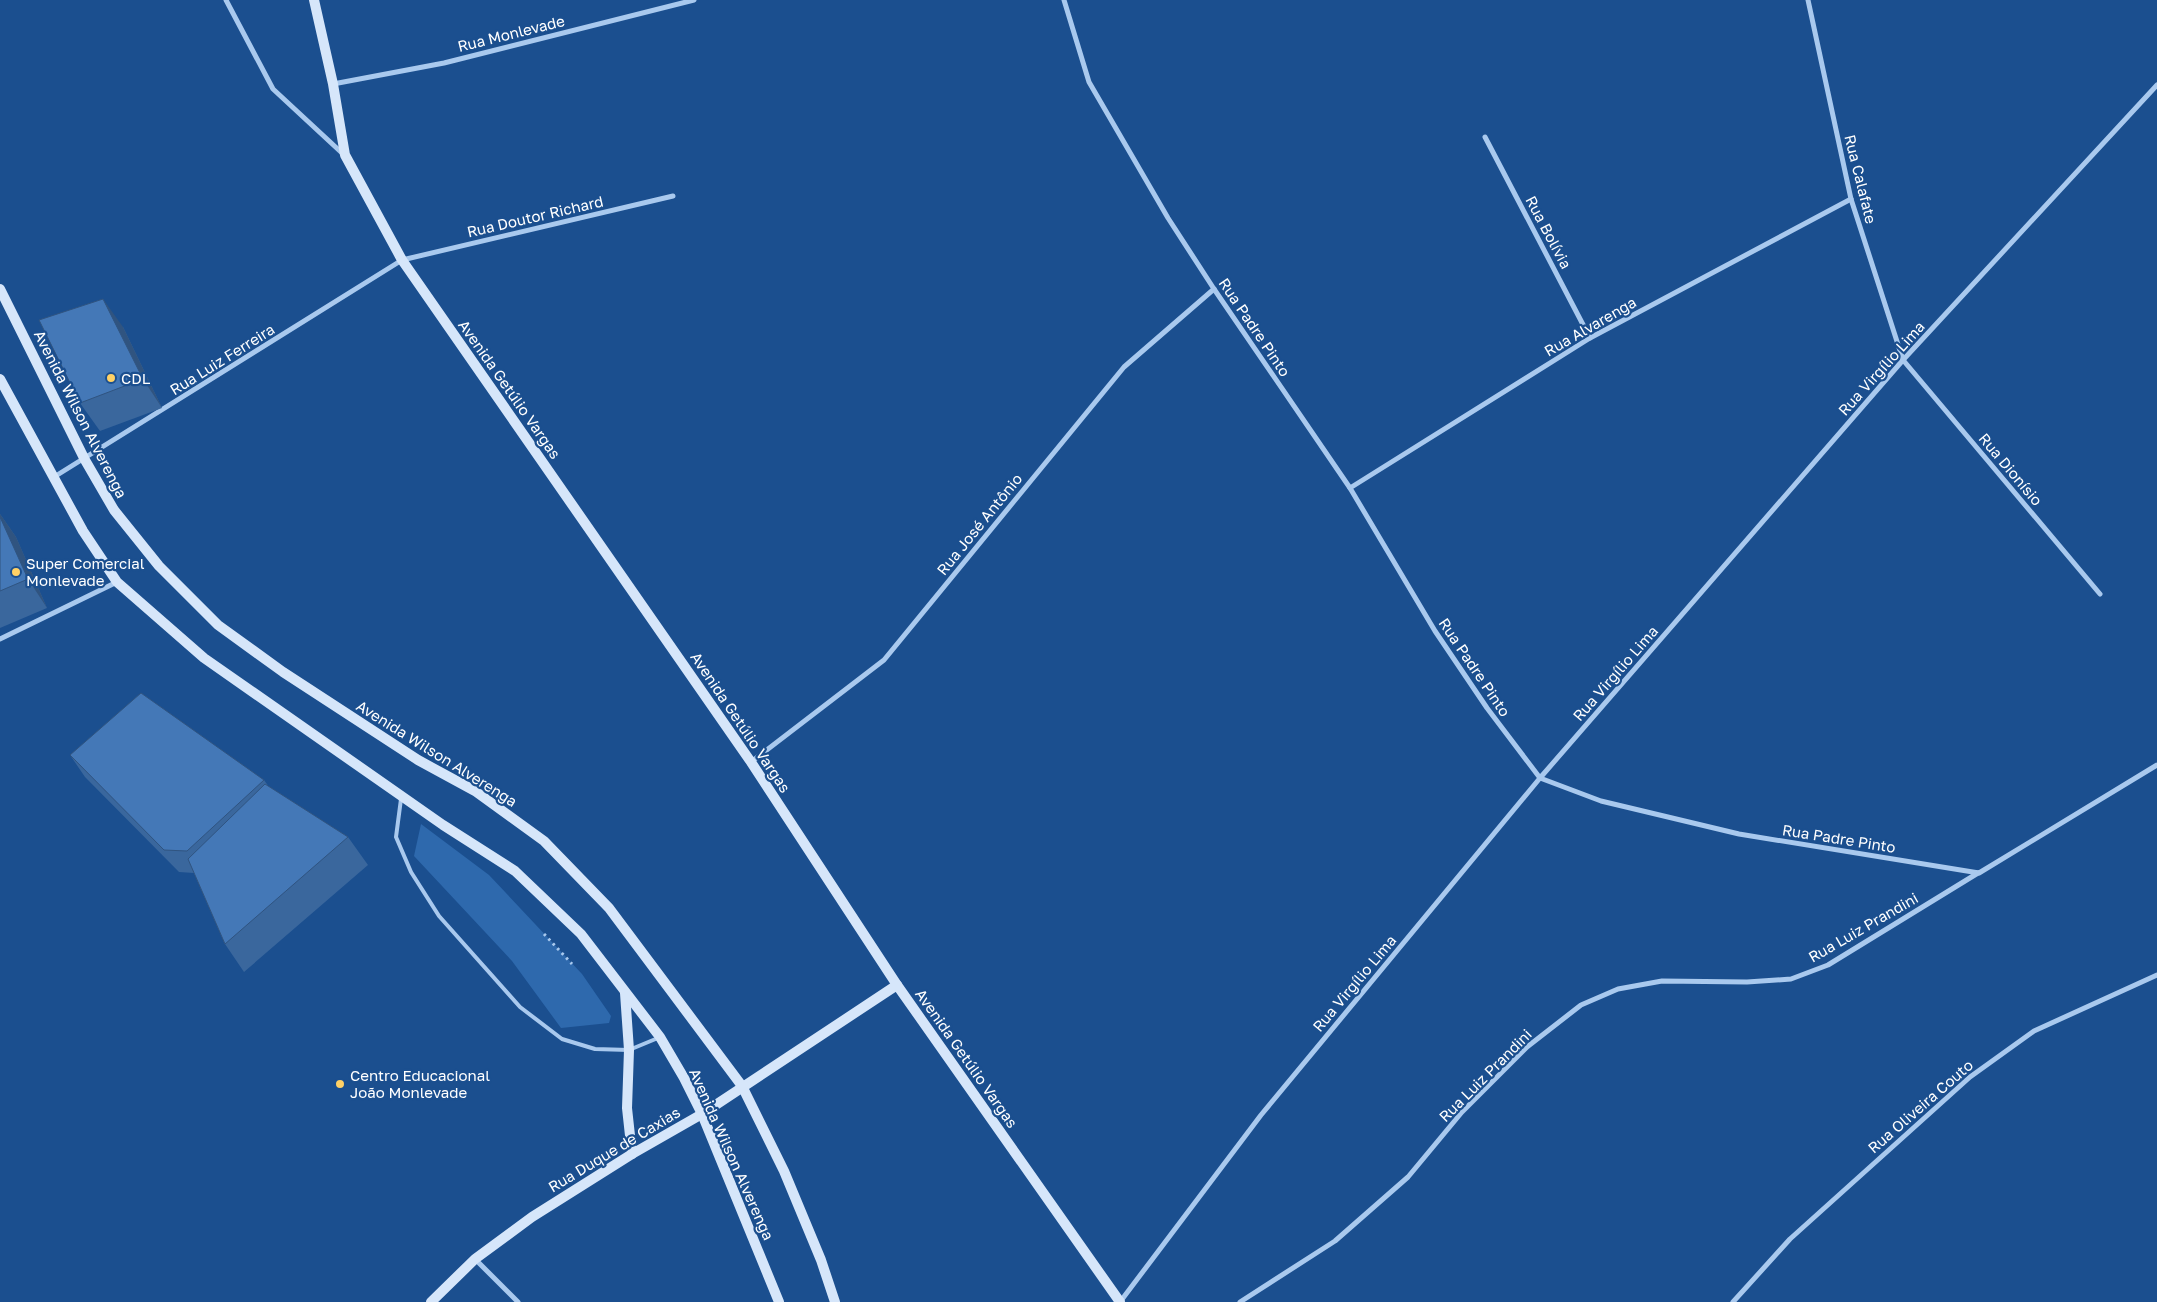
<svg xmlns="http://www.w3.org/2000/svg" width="2157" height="1302" font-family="'Golos Text',sans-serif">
  <rect width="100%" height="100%" fill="#1b4f8f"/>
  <!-- green -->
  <path fill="#2e69ad" d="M421,824L489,875L582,974L611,1016L609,1023L561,1028L512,961L414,856Z"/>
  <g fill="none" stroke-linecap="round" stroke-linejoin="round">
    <!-- path -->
    <path stroke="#a9c9ee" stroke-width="3" stroke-dasharray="2.5 4" stroke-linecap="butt" d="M544,934L572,964"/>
    <!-- lane -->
    <path stroke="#a9c9ee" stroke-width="4" d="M401,799L396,837L411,872L439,916L520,1007L562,1039L595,1049L629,1050L658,1038"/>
    <!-- street -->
    <g stroke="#a9c9ee" stroke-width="5">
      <path d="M226,0L273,89L342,153"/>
      <path d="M1064,0L1089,82L1168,218L1214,289L1350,488L1435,631L1487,708L1540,778L1601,801L1739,834L1979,873L2157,765"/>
      <path d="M1808,0L1851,199L1903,360L2100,594"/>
      <path d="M333,84L444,63L694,0"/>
      <path d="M1485,137L1590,338"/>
      <path d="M54,477L402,260L673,196"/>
      <path d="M1350,488L1590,338L1851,199"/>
      <path d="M0,639L117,582"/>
      <path d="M751,762L884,660L1124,367L1214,289"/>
      <path d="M475,1259L518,1302"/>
      <path d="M1120,1302L1261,1115L1540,778L1903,360L2157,85"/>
      <path d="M1240,1302L1335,1241L1408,1177L1462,1112L1527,1047L1581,1005L1618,989L1662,981L1747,982L1791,979L1828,965L1978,873"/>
      <path d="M1733,1302L1790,1239L1970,1077L2034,1031L2157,975"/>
    </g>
    <!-- secondary -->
    <g stroke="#d6e6fa" stroke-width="10">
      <path d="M314,0L333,84L345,155L402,260L751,762L897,985L1120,1302"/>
      <path d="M0,289L85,460L114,510L159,566L218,625L283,672L418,760L475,791L544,841L609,908L742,1086L784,1171L821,1260L835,1302"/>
      <path d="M0,379L83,531L117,582L204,658L443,825L515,871L581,934L660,1037L684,1078L702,1114L779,1302"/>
      <path d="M625,993L629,1050L627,1108L632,1154"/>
      <path d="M431,1302L475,1259L532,1217L632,1154L702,1114L897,985"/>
    </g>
  </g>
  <!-- wall -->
  <g fill="#3a679d">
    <path d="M123,327L162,408L100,431L80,403Z"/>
    <path d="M0,514L16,537L47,608L0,628Z"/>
    <path d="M70,755L264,780L269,787L348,837L368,865L244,972L225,944L194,873L179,872L85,777Z"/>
  </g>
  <!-- shaded-wall -->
  <g fill="#305480">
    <path d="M103,299L123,327L162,408L143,379Z"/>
    <path d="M0,514L16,537L47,608L28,579L0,517Z"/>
  </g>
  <!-- building -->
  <g fill="#4478b7" stroke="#305480">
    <path d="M103,299L143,379L80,403L39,320Z"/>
    <path d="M0,517L28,579L0,591Z"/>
    <path d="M141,693L264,780L187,851L164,850L70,755Z"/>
    <path d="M265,784L348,837L225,944L188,859Z"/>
  </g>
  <!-- markers -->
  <g fill="#ffd166" stroke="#1b4f8f" stroke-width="2">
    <circle cx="111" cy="378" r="5"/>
    <circle cx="16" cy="572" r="5"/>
    <circle cx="340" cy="1084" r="5"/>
  </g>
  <g text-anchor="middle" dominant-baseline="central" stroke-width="4.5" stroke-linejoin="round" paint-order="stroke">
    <!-- street labels -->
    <g font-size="15" fill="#fff" stroke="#1b4f8f">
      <text transform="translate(511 33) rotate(-14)">Rua Monlevade</text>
      <text transform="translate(1861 179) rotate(76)">Rua Calafate</text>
      <text transform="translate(535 216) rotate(-13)">Rua Doutor Richard</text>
      <text transform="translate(1549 232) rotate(62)">Rua Bolívia</text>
      <text transform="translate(1590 326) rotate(-30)">Rua Alvarenga</text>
      <text transform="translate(1255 327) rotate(56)">Rua Padre Pinto</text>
      <text transform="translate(222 359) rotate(-32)">Rua Luiz Ferreira</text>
      <text transform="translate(1881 368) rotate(-48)">Rua Virgílio Lima</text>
      <text transform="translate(510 389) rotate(55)">Avenida Getúlio Vargas</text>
      <text transform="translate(81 414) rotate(63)">Avenida Wilson Alverenga</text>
      <text transform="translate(2011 469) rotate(50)">Rua Dionísio</text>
      <text transform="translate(979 524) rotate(-51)">Rua José Antônio</text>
      <text transform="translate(1475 667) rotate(56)">Rua Padre Pinto</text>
      <text transform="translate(1615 673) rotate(-49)">Rua Virgílio Lima</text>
      <text transform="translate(741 722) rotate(56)">Avenida Getúlio Vargas</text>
      <text transform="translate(437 753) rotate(32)">Avenida Wilson Alverenga</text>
      <text transform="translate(1839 838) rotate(9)">Rua Padre Pinto</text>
      <text transform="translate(1863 927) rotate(-30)">Rua Luiz Prandini</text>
      <text transform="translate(1354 983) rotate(-50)">Rua Virgílio Lima</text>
      <text transform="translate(967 1058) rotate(55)">Avenida Getúlio Vargas</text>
      <text transform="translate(1485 1075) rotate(-45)">Rua Luiz Prandini</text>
      <text transform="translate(1920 1106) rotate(-41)">Rua Oliveira Couto</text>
      <text transform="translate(614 1149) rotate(-31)">Rua Duque de Caxias</text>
      <text transform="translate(732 1154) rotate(66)">Avenida Wilson Alverenga</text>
    </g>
    <!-- poi labels -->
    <g font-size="15" fill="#fff" stroke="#1b4f8f" text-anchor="start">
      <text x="121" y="378">CDL</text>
      <text x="26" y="563">Super Comercial<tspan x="26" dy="17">Monlevade</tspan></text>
      <text x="350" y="1075">Centro Educacional<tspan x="350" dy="17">João Monlevade</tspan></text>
    </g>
  </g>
</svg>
